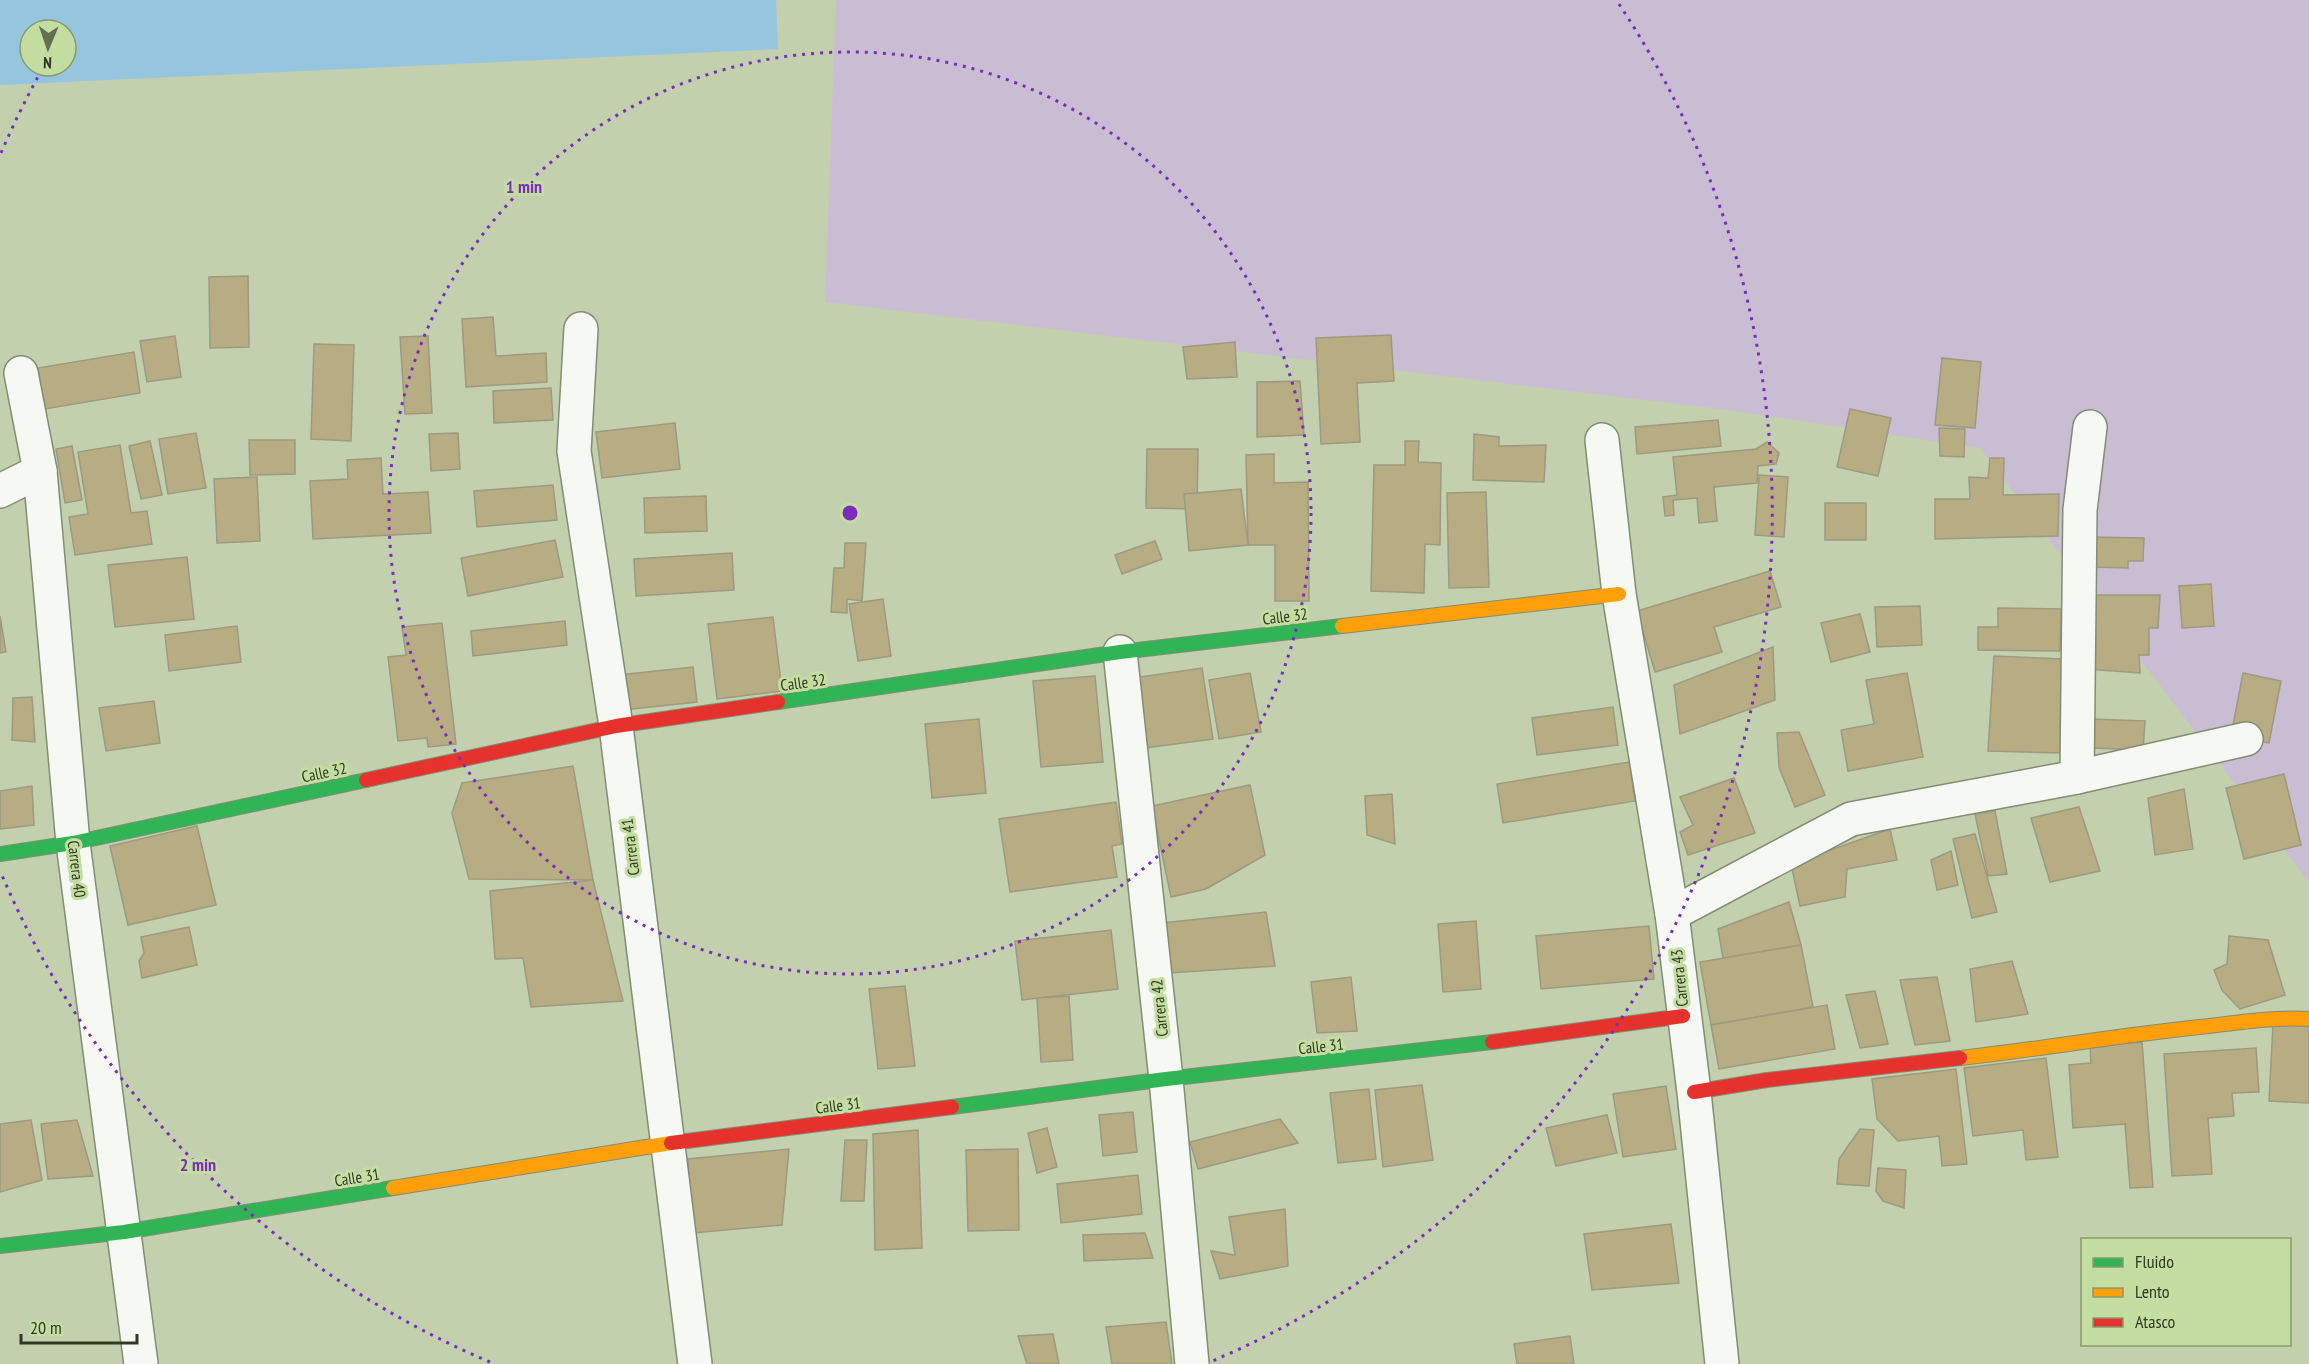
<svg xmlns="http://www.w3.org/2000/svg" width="2309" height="1364" font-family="'PT Sans Narrow',sans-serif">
  <rect width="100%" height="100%" fill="#c2d0ae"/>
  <!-- green -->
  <path fill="#c9bdd3" d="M836,0H2309V882L1980,448L1721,409L825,302Z"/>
  <!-- water -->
  <path fill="#96c5e0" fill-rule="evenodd" d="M0,0H776L778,49L0,85ZM30,30H66V66H30Z"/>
  <!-- building -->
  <g fill="#b8ac83" stroke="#9c9a81" stroke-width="1.5">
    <path d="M248,276L249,347L210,348L209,277Z"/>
    <path d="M493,317L496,356L546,353L547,382L466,387L462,319Z"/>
    <path d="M1391,335L1394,381L1357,383L1360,442L1321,444L1316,338Z"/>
    <path d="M175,336L181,377L147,382L140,341Z"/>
    <path d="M428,336L432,413L405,414L400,337Z"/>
    <path d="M1235,342L1237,377L1187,379L1183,347Z"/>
    <path d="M314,344L354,345L351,441L311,439Z"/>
    <path d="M134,352L140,393L45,409L38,368Z"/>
    <path d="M1942,358L1981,362L1975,428L1935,425Z"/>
    <path d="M1300,381L1304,435L1257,437V382Z"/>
    <path d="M551,388L553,420L494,423L493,391Z"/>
    <path d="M1850,409L1891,418L1878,476L1837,467Z"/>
    <path d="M1718,420L1721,446L1637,454L1635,427Z"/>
    <path d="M675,423L680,469L602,478L596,432Z"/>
    <path d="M1939,428L1965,429L1964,457L1940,456Z"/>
    <path d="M196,433L206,488L168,494L159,439Z"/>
    <path d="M458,433L460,469L431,471L429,434Z"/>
    <path d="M1474,434L1499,437V446L1546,445L1544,482L1473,480Z"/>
    <path d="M249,440H295V474L250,475Z"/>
    <path d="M150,441L162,495L141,499L129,446Z"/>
    <path d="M1405,441H1419L1418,462L1441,463L1440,545L1425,544L1424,593L1371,591L1374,465H1405Z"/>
    <path d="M1767,442L1779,453L1776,464L1758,466L1757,483L1714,487L1717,521L1699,523L1697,498L1673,500L1674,515L1665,516L1663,497L1677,495L1673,457L1756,449Z"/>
    <path d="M120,445L131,513L147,511L152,544L75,555L69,517L88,514L78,452Z"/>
    <path d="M72,446L82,500L65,503L56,449Z"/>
    <path d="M1147,449H1198L1197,509L1146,508Z"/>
    <path d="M1274,454V483L1308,482L1309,601H1275V545H1248L1246,455Z"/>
    <path d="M381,458L383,494L428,492L431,533L313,539L310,481L348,479L347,460Z"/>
    <path d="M1990,458H2004L2003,495L2059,494L2058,536L1935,539V499H1970L1969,477L1988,478Z"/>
    <path d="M1759,475L1788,477L1784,537L1755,535Z"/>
    <path d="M257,477L260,541L217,543L214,479Z"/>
    <path d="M553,485L557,520L477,527L474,491Z"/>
    <path d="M1241,489L1248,545L1189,551L1184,494Z"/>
    <path d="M1486,492L1489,587L1449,588L1447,493Z"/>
    <path d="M706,496L707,531L645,533L644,498Z"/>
    <rect x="1825" y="503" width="41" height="37"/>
    <path d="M2089,537L2144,538L2143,561H2128V568L2089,567Z"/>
    <path d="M555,540L563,577L468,596L461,558Z"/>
    <path d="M1155,541L1162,559L1122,574L1115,555Z"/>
    <path d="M845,543H866L862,601L847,599V613L831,612L834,568H844Z"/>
    <path d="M732,553L734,590L636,596L634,559Z"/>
    <path d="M187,557L194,619L115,627L108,565Z"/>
    <path d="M1770,571L1781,607L1714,627L1722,652L1655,672L1637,611Z"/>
    <path d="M2211,584L2214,626L2182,628L2179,586Z"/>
    <path d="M2086,595H2160L2158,628H2149V655H2139L2140,673L2087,669Z"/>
    <path d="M883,599L891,656L858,661L849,604Z"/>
    <path d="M1920,606L1922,645L1877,647L1875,607Z"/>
    <path d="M1998,608L2061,609L2060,651L1978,650V627H1998Z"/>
    <path d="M1860,614L1870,652L1831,662L1821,623Z"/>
    <path d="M0,616L6,652L0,653Z"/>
    <path d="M773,617L782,691L717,699L708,624Z"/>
    <path d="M565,621L567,645L473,656L471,631Z"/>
    <path d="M442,623L456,744L428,747L427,738L398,741L388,657L406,655L402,627Z"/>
    <path d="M237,626L241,662L169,671L165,635Z"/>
    <path d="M1773,647L1775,700L1680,734L1674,685Z"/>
    <path d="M1994,656L2064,659L2063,753L1988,751Z"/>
    <path d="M693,667L697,702L623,710L619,675Z"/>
    <path d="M1202,668L1213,739L1145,748L1134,678Z"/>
    <path d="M1250,673L1261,732L1219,739L1209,680Z"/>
    <path d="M1907,673L1923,757L1848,771L1841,730L1874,724L1866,680Z"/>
    <path d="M2243,673L2281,681L2269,743L2231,736Z"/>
    <path d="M1095,676L1103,762L1041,767L1033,681Z"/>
    <path d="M32,697L35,742L12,740L13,698Z"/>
    <path d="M154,701L160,743L106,751L99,708Z"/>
    <path d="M1613,707L1618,745L1537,755L1532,718Z"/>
    <path d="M979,719L986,793L932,798L925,724Z"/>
    <path d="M2091,719L2145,721L2143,750L2092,748Z"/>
    <path d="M1799,732L1825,795L1795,807L1779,767L1777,733Z"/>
    <path d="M1629,762L1635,801L1503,823L1497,784Z"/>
    <path d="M573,766L593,880L469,879L452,813L462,783Z"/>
    <path d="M2284,774L2301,845L2244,859L2226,788Z"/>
    <path d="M1734,778L1755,833L1688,855L1680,832L1693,825L1680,797Z"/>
    <path d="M1250,785L1265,855L1206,889L1171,897L1152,806Z"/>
    <path d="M32,786L34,825L0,829V791Z"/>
    <path d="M2184,789L2193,849L2155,855L2148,798Z"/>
    <path d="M1392,794L1395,844L1367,835L1365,796Z"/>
    <path d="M1116,802L1122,844L1112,846L1117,877L1010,892L999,819Z"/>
    <path d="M2079,807L2100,871L2050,882L2031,818Z"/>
    <path d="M1995,811L2007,874L1988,876L1975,814Z"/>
    <path d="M197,826L216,905L128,925L110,846Z"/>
    <path d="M1890,829L1897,860L1847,869L1845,897L1800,906L1791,864Z"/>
    <path d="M1975,834L1997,912L1972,918L1953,839Z"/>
    <path d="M1951,851L1958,885L1937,890L1931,860Z"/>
    <path d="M593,880L623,1001L531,1007L523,958L495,959L490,891Z"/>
    <path d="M1789,902L1801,945L1723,958L1718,929Z"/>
    <path d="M1266,912L1275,966L1169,973L1162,923Z"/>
    <path d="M1476,921L1481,989L1443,992L1438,924Z"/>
    <path d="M1649,926L1654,979L1541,989L1536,936Z"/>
    <path d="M189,927L197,965L142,978L139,961L144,953L141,937Z"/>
    <path d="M1111,930L1118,989L1022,1000L1015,941Z"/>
    <path d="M2229,936L2268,940L2285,995L2240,1009L2222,990L2214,970L2227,964Z"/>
    <path d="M1801,945L1813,1007L1711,1025L1700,962Z"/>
    <path d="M2012,961L2028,1014L1976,1022L1970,969Z"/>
    <path d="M1351,977L1357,1031L1317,1033L1311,982Z"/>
    <path d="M1937,977L1950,1041L1915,1045L1900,980Z"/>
    <path d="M905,986L915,1066L878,1069L869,989Z"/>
    <path d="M1875,991L1888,1044L1860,1048L1846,995Z"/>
    <path d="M1069,996L1073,1060L1041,1062L1037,998Z"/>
    <path d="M1827,1005L1835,1049L1719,1069L1711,1025Z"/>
    <path d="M2273,1024L2309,1025V1103L2269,1101Z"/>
    <path d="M2142,1042L2153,1187L2130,1188L2125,1124L2073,1128L2069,1065L2091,1063L2090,1046Z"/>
    <path d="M2256,1048L2259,1092L2232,1093L2234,1116L2208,1118L2212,1174L2172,1176L2164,1054Z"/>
    <path d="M2046,1058L2058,1157L2026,1160L2023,1130L1973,1136L1964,1068Z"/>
    <path d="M1956,1069L1967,1164L1942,1166L1939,1136L1898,1141L1877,1119L1872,1079Z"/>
    <path d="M1422,1085L1433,1160L1383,1167L1375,1090Z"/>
    <path d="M1666,1086L1676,1149L1623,1157L1613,1094Z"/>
    <path d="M1369,1089L1376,1159L1338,1163L1330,1093Z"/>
    <path d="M1133,1112L1137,1152L1103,1156L1099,1115Z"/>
    <path d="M1607,1115L1617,1153L1556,1166L1546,1128Z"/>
    <path d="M1280,1119L1298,1143L1198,1169L1190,1142Z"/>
    <path d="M31,1120L42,1180L0,1192V1124Z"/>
    <path d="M77,1120L93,1176L48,1179L41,1124Z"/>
    <path d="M1047,1128L1057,1167L1037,1173L1028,1133Z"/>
    <path d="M1860,1129L1874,1130L1869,1186L1837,1184L1839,1159Z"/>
    <path d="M918,1130L922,1248L875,1250L873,1134Z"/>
    <path d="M845,1140H867L864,1201H841Z"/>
    <path d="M789,1149L782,1225L693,1233L688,1159Z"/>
    <path d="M1018,1149L1019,1230L968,1231L966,1150Z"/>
    <path d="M1878,1168L1906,1170L1904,1208L1883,1201L1876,1191Z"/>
    <path d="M1138,1175L1142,1214L1061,1223L1057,1184Z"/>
    <path d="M1285,1209L1288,1266L1220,1279L1211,1251L1235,1255L1229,1217Z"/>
    <path d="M1671,1224L1679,1283L1592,1290L1584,1234Z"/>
    <path d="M1145,1233L1153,1258L1084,1261L1083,1235Z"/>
    <path d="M1166,1322L1172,1364H1112L1106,1327Z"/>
    <path d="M1053,1334L1059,1364H1027L1018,1336Z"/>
    <path d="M1570,1336L1574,1364H1517L1514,1344Z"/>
  </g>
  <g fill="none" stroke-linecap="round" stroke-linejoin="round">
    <defs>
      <g id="street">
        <path d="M581,329L574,451L616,726L695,1364"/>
        <path d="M21,373L40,471L73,843L141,1364"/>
        <path d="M1602,440L1619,594L1672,914L1694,1092L1722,1364"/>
        <path d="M0,491L40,471"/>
        <path d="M1120,652L1166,1079L1192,1364"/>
        <path d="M2077,777L2080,510L2090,427"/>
        <path d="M1672,914L1851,819L2077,777L2246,739"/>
      </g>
      <g id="fast">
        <path d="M778,702L1120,652L1342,626"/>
        <path d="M0,854L73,843L366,780"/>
        <path d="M952,1107L1166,1079L1492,1042"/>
        <path d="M0,1246L124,1232L393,1188"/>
      </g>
      <g id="slow">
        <path d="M1342,626L1619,594"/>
        <path d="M1960,1058C2043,1049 2126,1034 2209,1026C2242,1022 2276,1017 2309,1019"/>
        <path d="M393,1188L671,1143"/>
      </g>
      <g id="jam">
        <path d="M366,780L616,726L778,702"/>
        <path d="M1492,1042L1683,1016"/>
        <path d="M1694,1092L1767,1080L1960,1058"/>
        <path d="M671,1143L952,1107"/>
      </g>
    </defs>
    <!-- street casing -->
    <use href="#street" stroke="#838d74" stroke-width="36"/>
    <!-- fast casing -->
    <use href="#fast" stroke="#838d74" stroke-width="16"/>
    <!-- slow casing -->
    <use href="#slow" stroke="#838d74" stroke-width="16"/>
    <!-- jam casing -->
    <use href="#jam" stroke="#838d74" stroke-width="16"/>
    <!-- street -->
    <use href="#street" stroke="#f6f8f3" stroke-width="33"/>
    <!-- fast -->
    <use href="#fast" stroke="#30b455" stroke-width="14"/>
    <!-- slow -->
    <use href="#slow" stroke="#ff9f0a" stroke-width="14"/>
    <!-- jam -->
    <use href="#jam" stroke="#e5322d" stroke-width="14"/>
  </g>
  <!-- distance rings -->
  <g fill="none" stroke="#7b2cbf" stroke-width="3" stroke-dasharray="3 6">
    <circle cx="850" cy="513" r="461"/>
    <path d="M490 1362A922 922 0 0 1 1 873M1 153A922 922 0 0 1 44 66M1619 4A922 922 0 0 1 1210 1362"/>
  </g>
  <g text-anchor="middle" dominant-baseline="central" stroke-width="6" stroke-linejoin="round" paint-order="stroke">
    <!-- street labels -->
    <g font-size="16" fill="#303921" stroke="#c4dda1">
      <text transform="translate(1285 616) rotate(-7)">Calle 32</text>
      <text transform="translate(803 682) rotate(-8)">Calle 32</text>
      <text transform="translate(324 772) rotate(-12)">Calle 32</text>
      <text transform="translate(630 847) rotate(-97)">Carrera 41</text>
      <text transform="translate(77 869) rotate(83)">Carrera 40</text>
      <text transform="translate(1679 978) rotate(-96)">Carrera 43</text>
      <text transform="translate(1159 1008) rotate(-96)">Carrera 42</text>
      <text transform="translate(1321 1046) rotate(-6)">Calle 31</text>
      <text transform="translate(838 1105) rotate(-7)">Calle 31</text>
      <text transform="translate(357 1177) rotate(-9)">Calle 31</text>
    </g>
  </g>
  <circle cx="850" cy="513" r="9" fill="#7b2cbf" stroke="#c4dda1" stroke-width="3"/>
  <g font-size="18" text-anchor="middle" font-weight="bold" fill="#7b2cbf" stroke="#c4dda1" stroke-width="6" stroke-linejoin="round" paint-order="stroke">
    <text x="524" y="193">1 min</text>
    <text x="198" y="1171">2 min</text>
  </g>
  <!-- legend -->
  <rect x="2081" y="1238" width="210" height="108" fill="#c4dda1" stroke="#899b6e" stroke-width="1.5"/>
  <rect x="2093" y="1258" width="30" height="9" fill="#30b455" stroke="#899b6e" stroke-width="1.5"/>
  <text x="2135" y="1268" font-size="18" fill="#303921">Fluido</text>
  <rect x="2093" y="1288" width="30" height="9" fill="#ff9f0a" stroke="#899b6e" stroke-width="1.5"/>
  <text x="2135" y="1298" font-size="18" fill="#303921">Lento</text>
  <rect x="2093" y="1318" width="30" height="9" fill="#e5322d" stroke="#899b6e" stroke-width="1.5"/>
  <text x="2135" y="1328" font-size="18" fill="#303921">Atasco</text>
  <!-- north arrow -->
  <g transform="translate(48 48) rotate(182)"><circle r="28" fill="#c4dda1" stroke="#899b6e" stroke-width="1.5"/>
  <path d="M0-4.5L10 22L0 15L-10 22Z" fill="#636e52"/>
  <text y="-9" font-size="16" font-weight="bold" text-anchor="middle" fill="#303921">N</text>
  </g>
  <!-- scale -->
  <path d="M21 1334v9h116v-9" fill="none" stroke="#303921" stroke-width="3"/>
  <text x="30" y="1334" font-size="18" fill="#303921" stroke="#c4dda1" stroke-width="4.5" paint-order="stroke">20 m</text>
</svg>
